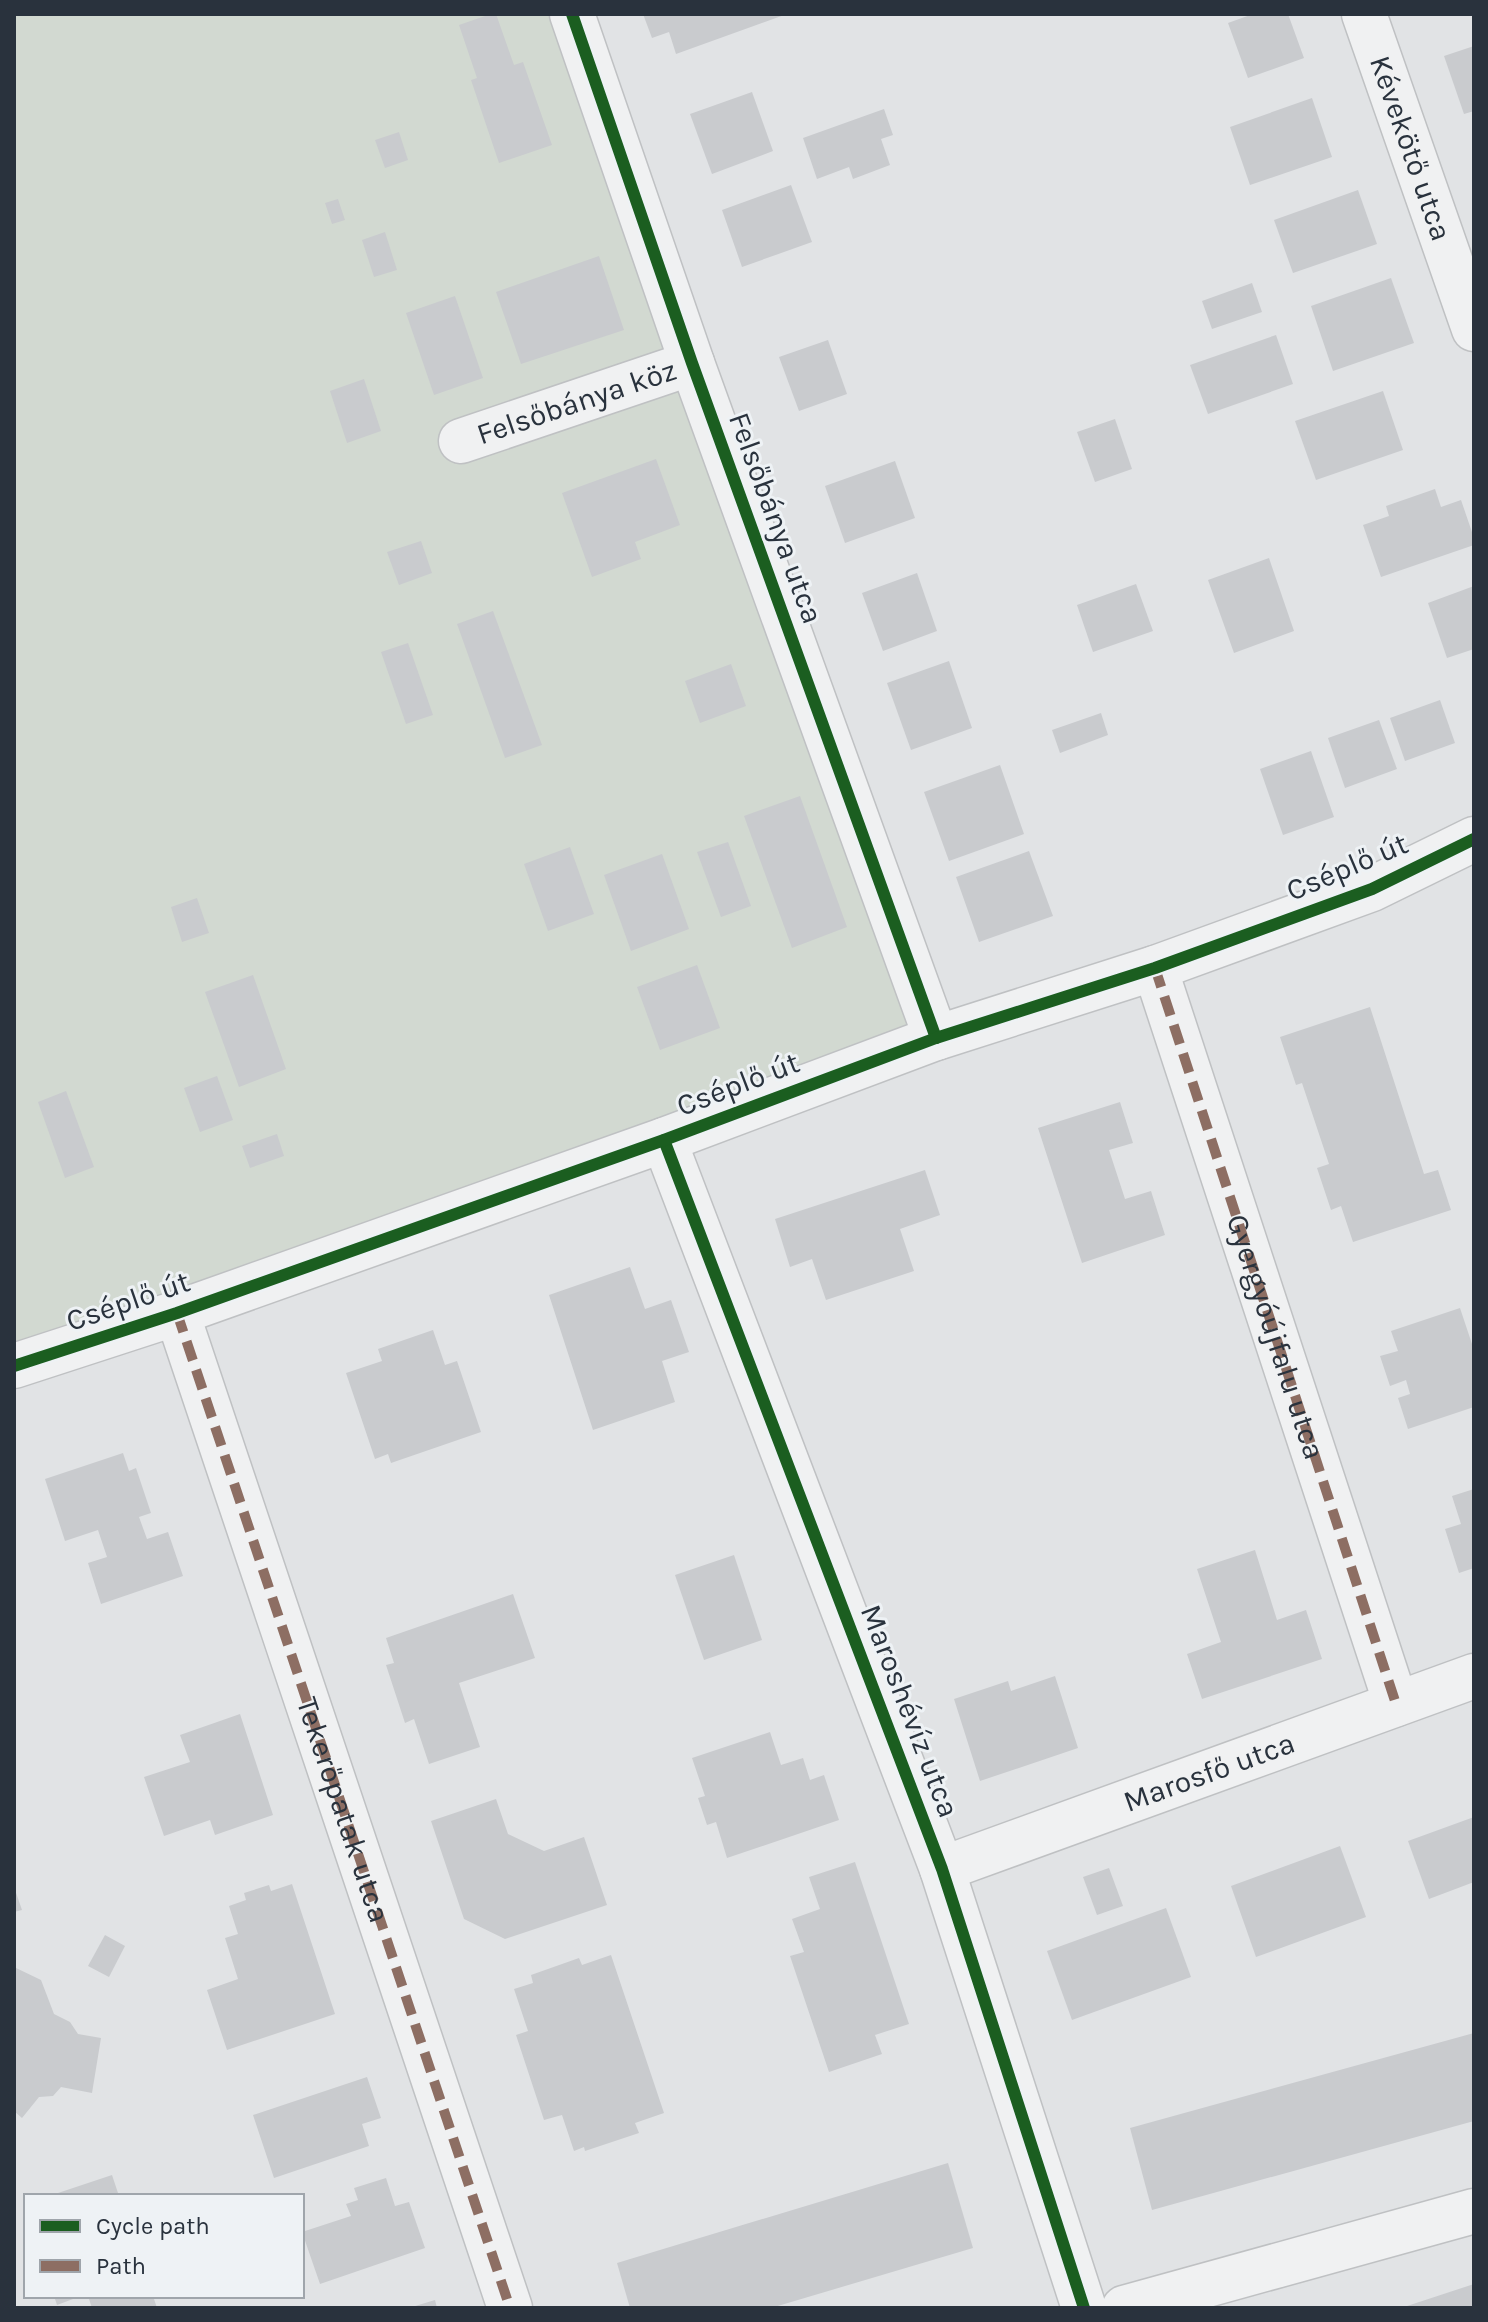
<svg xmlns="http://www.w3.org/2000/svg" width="1488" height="2322" font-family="Karla,sans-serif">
  <rect width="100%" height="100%" fill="#e1e3e5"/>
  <!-- green -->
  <path fill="#d2d9d1" d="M14,14H572L936,1038L14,1366Z"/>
  <!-- building -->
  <g fill="#c9cbce">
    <path d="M491,14H496L514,65L523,62L552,145L499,163L471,80L477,78L459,25Z"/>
    <path d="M643,14H787L676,54L669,32L652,38Z"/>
    <path d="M1253,14H1288L1304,58L1248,78L1228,23Z"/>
    <path d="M1474,46V111L1464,114L1444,56Z"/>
    <path d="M752,92L773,151L712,174L690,114Z"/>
    <path d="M1312,98L1332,157L1250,185L1230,127Z"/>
    <path d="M884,109L893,135L881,139L890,165L853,179L849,167L817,179L803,138Z"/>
    <path d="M399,132L408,160L385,168L375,140Z"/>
    <path d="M791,185L812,242L742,267L722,210Z"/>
    <path d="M1358,190L1377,244L1293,273L1274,220Z"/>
    <path d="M338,199L345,220L332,224L325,203Z"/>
    <path d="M385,232L397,270L374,277L362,240Z"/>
    <path d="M599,256L624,330L521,364L496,292Z"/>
    <path d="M1391,278L1414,343L1333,371L1311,306Z"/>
    <path d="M1252,283L1262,312L1212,329L1202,301Z"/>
    <path d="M455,296L483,378L434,395L406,313Z"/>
    <path d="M1276,335L1293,384L1208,414L1190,365Z"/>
    <path d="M828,340L847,394L799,411L779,357Z"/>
    <path d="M364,379L381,431L347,443L330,391Z"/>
    <path d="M1383,391L1403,450L1316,480L1295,421Z"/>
    <path d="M1115,419L1132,469L1095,482L1077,432Z"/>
    <path d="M656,459L680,525L635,542L641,559L592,577L562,493Z"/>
    <path d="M895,461L915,518L845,543L825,486Z"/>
    <path d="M1435,489L1441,507L1461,500L1474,538V545L1381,577L1363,525L1389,516L1386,506Z"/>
    <path d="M421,541L432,573L399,585L387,552Z"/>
    <path d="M1269,558L1294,631L1234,653L1208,580Z"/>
    <path d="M917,573L937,631L883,651L862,593Z"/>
    <path d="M1136,584L1153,631L1093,652L1077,605Z"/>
    <path d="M1474,586V649L1447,658L1428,603Z"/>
    <path d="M493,611L542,745L505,758L457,624Z"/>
    <path d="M408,643L433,715L406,724L381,652Z"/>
    <path d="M949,661L972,728L911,750L887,683Z"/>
    <path d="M731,664L746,706L700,723L685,681Z"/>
    <path d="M1440,700L1455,743L1405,761L1390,718Z"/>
    <path d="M1101,713L1108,735L1060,753L1052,730Z"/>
    <path d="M1379,720L1397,769L1345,788L1328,738Z"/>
    <path d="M1311,751L1334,817L1283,835L1260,769Z"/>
    <path d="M1000,765L1024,834L949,861L924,792Z"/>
    <path d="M800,796L847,927L792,948L744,816Z"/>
    <path d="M728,842L751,906L721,917L697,852Z"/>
    <path d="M570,847L594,914L548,931L524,864Z"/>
    <path d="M1029,851L1053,916L979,942L956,877Z"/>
    <path d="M662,854L689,929L631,951L604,875Z"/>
    <path d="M197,898L209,933L182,942L171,907Z"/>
    <path d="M697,965L720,1028L660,1050L637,987Z"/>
    <path d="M253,975L286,1069L239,1087L205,992Z"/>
    <path d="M1370,1007L1424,1174L1438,1170L1451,1210L1353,1242L1341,1206L1331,1210L1317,1168L1329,1164L1302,1083L1296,1085L1280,1037Z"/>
    <path d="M217,1076L233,1120L200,1132L184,1088Z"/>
    <path d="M66,1091L94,1167L65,1178L38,1102Z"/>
    <path d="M1120,1102L1133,1143L1109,1150L1125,1199L1151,1191L1165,1235L1082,1263L1038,1128Z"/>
    <path d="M277,1134L284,1156L250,1168L242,1146Z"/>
    <path d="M925,1170L940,1215L900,1229L914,1271L826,1300L812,1259L790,1267L775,1219Z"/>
    <path d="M630,1267L645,1309L671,1300L689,1352L662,1361L675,1402L593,1430L549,1295Z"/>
    <path d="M1460,1308L1474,1350V1407L1408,1429L1398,1398L1410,1394L1406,1380L1390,1386L1380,1356L1398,1351L1391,1331Z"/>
    <path d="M433,1330L445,1365L457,1361L481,1432L391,1463L388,1454L375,1459L346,1373L382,1361L378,1349Z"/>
    <path d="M123,1453L129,1471L136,1468L151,1513L139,1517L147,1539L168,1532L183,1576L101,1604L88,1563L107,1557L98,1530L65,1541L45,1479Z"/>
    <path d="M1474,1489V1568L1459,1573L1445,1529L1461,1524L1452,1496Z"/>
    <path d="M1255,1550L1277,1620L1306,1610L1322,1659L1202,1699L1187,1654L1221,1642L1197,1569Z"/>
    <path d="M734,1555L762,1640L704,1660L675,1575Z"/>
    <path d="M513,1594L535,1658L459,1683L480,1747L429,1764L414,1719L405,1723L386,1665L394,1663L386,1638Z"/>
    <path d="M1055,1676L1078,1748L980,1781L954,1699L1008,1681L1011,1691Z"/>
    <path d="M240,1714L273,1815L215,1835L210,1820L164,1836L144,1777L190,1762L180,1735Z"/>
    <path d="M770,1732L781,1765L803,1758L810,1780L824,1775L839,1820L727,1858L716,1822L707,1825L698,1798L705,1796L692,1758Z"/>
    <path d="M496,1799L508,1834L544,1851L584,1837L607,1905L505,1939L464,1919L431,1821Z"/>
    <path d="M1474,1817V1882L1429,1899L1408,1841Z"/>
    <path d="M1340,1846L1366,1917L1256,1957L1231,1886Z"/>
    <path d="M855,1862L909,2024L875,2035L882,2054L829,2072L790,1956L804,1952L792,1919L820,1909L809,1877Z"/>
    <path d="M1109,1868L1123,1906L1097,1915L1083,1877Z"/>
    <path d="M292,1884L335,2014L227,2050L207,1990L238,1979L225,1938L238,1934L229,1906L246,1900L244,1893L269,1885L271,1891Z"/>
    <path d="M14,1887L22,1910L14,1912Z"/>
    <path d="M1166,1908L1191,1977L1072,2020L1047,1951Z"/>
    <path d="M105,1935L125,1946L109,1977L88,1966Z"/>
    <path d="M611,1955L664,2113L635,2123L639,2133L585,2151L584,2147L574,2151L562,2115L544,2120L516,2035L528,2031L514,1989L533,1983L531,1975L579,1958L582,1965Z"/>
    <path d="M14,1967L41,1980L54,2014L70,2022L78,2034L101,2038L92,2093L61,2087L53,2096L39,2097L22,2118L14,2111Z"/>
    <path d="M1474,2033V2121L1152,2210L1130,2128Z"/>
    <path d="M367,2077L381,2118L362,2124L369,2146L274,2178L253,2115Z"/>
    <path d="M948,2163L973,2248L771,2308H630L617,2263Z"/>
    <path d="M112,2175L119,2196H53L52,2195Z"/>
    <path d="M386,2178L395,2206L409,2202L425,2248L320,2284L302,2232L351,2216L346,2204L358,2200L354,2188Z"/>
    <path d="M1474,2284V2308H1405L1404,2307Z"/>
    <path d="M54,2296H81L57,2305Z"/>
    <path d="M88,2296H153L157,2308H92Z"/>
    <path d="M435,2300L437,2308H412V2307Z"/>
  </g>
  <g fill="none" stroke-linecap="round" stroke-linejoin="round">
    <defs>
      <g id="minor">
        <path d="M572,14L692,363L936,1038"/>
        <path id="s1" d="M1364,14L1474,329"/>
        <path id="s2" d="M461,441L692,363"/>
        <path id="s3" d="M1155,968L1396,1704"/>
        <path d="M664,1140L942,1869L1084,2308"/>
        <path id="s4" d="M177,1313L510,2308"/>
        <path d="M14,1366L177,1313L664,1140L936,1038L1155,968L1372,889L1474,839"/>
        <path id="s5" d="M942,1869L1474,1676"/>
        <path d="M1124,2308L1474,2211"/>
      </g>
    </defs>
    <!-- minor casing -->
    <use href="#minor" stroke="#bfc1c3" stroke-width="47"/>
    <!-- minor -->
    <use href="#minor" stroke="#f0f1f2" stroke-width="44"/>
    <!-- quiet -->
    <g stroke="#8d6e63" stroke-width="10" stroke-dasharray="20 10" stroke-linecap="butt">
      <path d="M1155,968L1396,1704"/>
      <path d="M177,1313L510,2308"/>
    </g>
    <defs>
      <g id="cycleway">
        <path d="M572,14L692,363L936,1038"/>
        <path d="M664,1140L942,1869L1084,2308"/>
        <path d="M14,1366L177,1313L664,1140L936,1038L1155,968L1372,889L1474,839"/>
      </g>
    </defs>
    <!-- cycleway casing -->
    <use href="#cycleway" stroke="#eef2f5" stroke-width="17"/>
    <!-- cycleway -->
    <use href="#cycleway" stroke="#1b5e20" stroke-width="12"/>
  </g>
  <g text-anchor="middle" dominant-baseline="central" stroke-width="6" stroke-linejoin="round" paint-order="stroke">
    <!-- street labels -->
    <g font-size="30" fill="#29323d" stroke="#eef2f5">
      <text stroke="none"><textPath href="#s1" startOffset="142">Kévekötő utca</textPath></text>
      <text stroke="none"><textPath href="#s2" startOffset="122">Felsőbánya köz</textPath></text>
      <text transform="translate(776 518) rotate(70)">Felsőbánya utca</text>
      <text transform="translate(1347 867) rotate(-23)">Cséplő út</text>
      <text transform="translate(738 1084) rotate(-21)">Cséplő út</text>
      <text transform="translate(128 1301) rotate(-19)">Cséplő út</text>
      <text stroke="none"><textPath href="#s3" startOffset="388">Gyergyóújfalu utca</textPath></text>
      <text transform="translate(910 1711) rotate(69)">Maroshévíz utca</text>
      <text stroke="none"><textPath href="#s5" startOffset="284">Marosfő utca</textPath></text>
      <text stroke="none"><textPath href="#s4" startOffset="524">Tekerőpatak utca</textPath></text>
    </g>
  </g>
  <!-- border -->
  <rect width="1488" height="2322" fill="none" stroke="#29323d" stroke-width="32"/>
  <!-- legend -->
  <rect x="24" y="2194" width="280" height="104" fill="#eef2f5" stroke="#9fa5ab" stroke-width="2"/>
  <rect x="40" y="2220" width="40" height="12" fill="#1b5e20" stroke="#9fa5ab" stroke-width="2"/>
  <text x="96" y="2234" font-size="24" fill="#29323d">Cycle path</text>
  <rect x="40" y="2260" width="40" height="12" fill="#8d6e63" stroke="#9fa5ab" stroke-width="2"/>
  <text x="96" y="2274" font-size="24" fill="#29323d">Path</text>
</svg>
